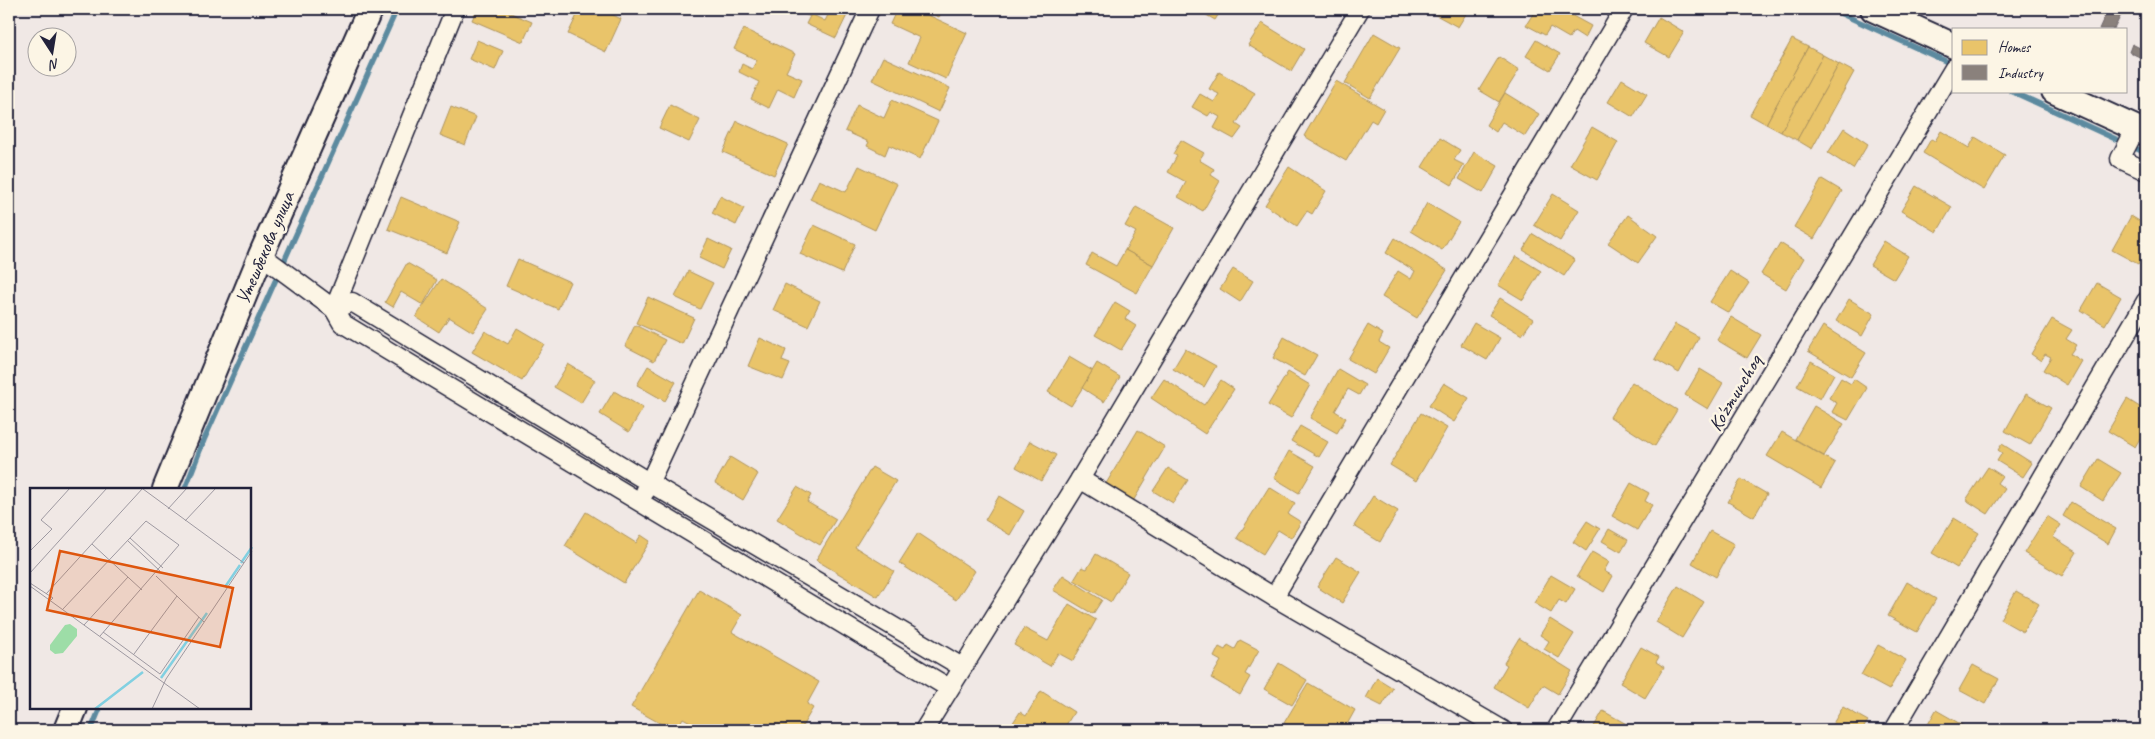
<svg xmlns="http://www.w3.org/2000/svg" width="2155" height="739" font-family="Caveat,sans-serif">
  <rect width="100%" height="100%" fill="#f0e8e5"/>
  <filter id="ink" filterUnits="userSpaceOnUse"><feTurbulence type="fractalNoise" baseFrequency=".02" numOctaves="2"/><feDisplacementMap in="SourceGraphic" scale="10" xChannelSelector="R" yChannelSelector="G"/><feConvolveMatrix kernelMatrix="1 2 1 2 8 2 1 2 1" color-interpolation-filters="sRGB"/></filter>
  <g filter="url(#ink)">
    <!-- homes -->
    <g fill="#e9c46a" stroke="#ad935c">
      <path d="M477,9H501L532,22L523,42L472,20Z"/>
      <path d="M580,9H601L621,19L606,52L568,34Z"/>
      <path d="M791,9H812L809,16Z"/>
      <path d="M831,9H850L836,38L806,24L811,14L825,21Z"/>
      <path d="M897,9H915L967,33L946,79L909,62L920,38L890,24Z"/>
      <path d="M921,9H943L939,17Z"/>
      <path d="M1196,9H1222L1215,20Z"/>
      <path d="M1425,9H1469L1458,27Z"/>
      <path d="M1536,9H1560L1591,26L1585,38L1574,31L1569,38L1550,27L1545,35L1526,25Z"/>
      <path d="M1659,17L1684,32L1669,57L1644,43Z"/>
      <path d="M1262,23L1304,49L1291,71L1248,45Z"/>
      <path d="M744,29L795,54L786,72L802,79L794,97L778,89L769,108L751,99L759,82L739,72L742,64L752,69L757,60L734,49Z"/>
      <path d="M1374,33L1400,48L1370,98L1345,83Z"/>
      <path d="M1792,39L1808,47L1766,124L1750,115Z"/>
      <path d="M477,40L503,51L495,70L469,59Z"/>
      <path d="M1536,40L1560,54L1550,70L1526,56Z"/>
      <path d="M1808,47L1823,55L1781,132L1766,124Z"/>
      <path d="M1823,55L1839,64L1797,140L1781,132Z"/>
      <path d="M883,57L950,88L939,112L872,80Z"/>
      <path d="M1499,57L1519,70L1499,102L1479,90Z"/>
      <path d="M1839,64L1854,72L1812,149L1797,140Z"/>
      <path d="M1219,72L1255,93L1236,124L1242,128L1234,139L1214,128L1220,117L1211,112L1208,116L1192,107L1200,94L1214,102L1219,94L1209,89Z"/>
      <path d="M1622,79L1647,94L1633,117L1608,102Z"/>
      <path d="M1336,81L1384,109L1376,123L1371,120L1346,161L1304,136Z"/>
      <path d="M1505,93L1539,114L1525,136L1502,122L1496,132L1486,125Z"/>
      <path d="M892,100L938,121L920,159L889,145L885,155L867,146L869,142L845,131L857,105L884,118Z"/>
      <path d="M670,105L700,120L689,142L659,128Z"/>
      <path d="M451,107L476,117L465,145L440,135Z"/>
      <path d="M737,121L788,144L774,175L723,152Z"/>
      <path d="M1592,127L1618,142L1597,180L1570,165Z"/>
      <path d="M1844,128L1868,144L1853,169L1828,153Z"/>
      <path d="M1941,131L1969,148L1975,137L2005,155L1984,190L1923,153L1931,139L1935,141Z"/>
      <path d="M1440,138L1460,150L1454,160L1464,165L1452,185L1422,167Z"/>
      <path d="M1181,140L1204,153L1199,160L1214,169L1211,175L1220,181L1203,211L1178,197L1186,182L1168,172L1177,156L1173,154Z"/>
      <path d="M1474,152L1498,166L1483,193L1459,179Z"/>
      <path d="M859,166L897,184L875,230L810,199L819,180L846,192Z"/>
      <path d="M1289,167L1326,191L1312,214L1307,211L1297,226L1265,205Z"/>
      <path d="M1822,179L1842,191L1814,239L1794,227Z"/>
      <path d="M1916,186L1952,207L1937,232L1901,211Z"/>
      <path d="M1553,194L1579,210L1560,241L1534,225Z"/>
      <path d="M720,196L744,208L736,225L712,213Z"/>
      <path d="M401,197L460,222L447,253L388,229Z"/>
      <path d="M1427,203L1459,222L1442,250L1411,231Z"/>
      <path d="M1136,207L1174,228L1153,265L1125,250L1136,232L1125,226Z"/>
      <path d="M1628,215L1657,236L1638,263L1608,243Z"/>
      <path d="M2131,216L2146,225V250L2138,264L2112,250Z"/>
      <path d="M814,225L855,244L842,273L800,254Z"/>
      <path d="M1533,234L1575,260L1564,276L1523,250Z"/>
      <path d="M1395,238L1447,270L1417,318L1382,297L1398,271L1411,279L1415,271L1386,253Z"/>
      <path d="M708,239L731,250L722,269L699,258Z"/>
      <path d="M1884,241L1908,256L1894,279L1870,265Z"/>
      <path d="M1780,243L1804,258L1786,289L1761,274Z"/>
      <path d="M1125,250L1153,265L1137,293L1086,265L1092,253L1116,266Z"/>
      <path d="M1516,256L1541,271L1523,300L1498,285Z"/>
      <path d="M518,259L570,282L558,309L506,286Z"/>
      <path d="M407,263L437,280L423,305L401,292L393,307L385,302Z"/>
      <path d="M1233,269L1253,281L1240,302L1220,289Z"/>
      <path d="M688,271L713,283L700,309L675,297Z"/>
      <path d="M1730,271L1749,283L1729,313L1710,302Z"/>
      <path d="M441,279L488,309L473,332L449,317L439,332L416,317Z"/>
      <path d="M2097,283L2121,297L2105,325L2081,310Z"/>
      <path d="M785,284L820,301L808,326L773,310Z"/>
      <path d="M648,297L694,318L682,344L636,323Z"/>
      <path d="M1500,298L1533,319L1522,335L1489,315Z"/>
      <path d="M1849,299L1874,314L1862,336L1836,321Z"/>
      <path d="M1115,302L1130,311L1125,319L1136,326L1121,350L1095,335Z"/>
      <path d="M1731,317L1761,335L1747,358L1717,340Z"/>
      <path d="M2052,319L2072,330L2066,339L2076,345L2070,354L2081,361L2067,385L2043,370L2051,357L2045,354L2041,361L2031,354Z"/>
      <path d="M1474,323L1500,338L1487,360L1461,345Z"/>
      <path d="M1675,324L1699,337L1679,373L1655,359Z"/>
      <path d="M635,325L665,340L654,361L625,346Z"/>
      <path d="M1368,325L1383,334L1379,342L1389,348L1374,374L1348,359Z"/>
      <path d="M1823,326L1866,353L1851,377L1808,351Z"/>
      <path d="M517,328L544,344L522,381L472,352L485,331L508,344Z"/>
      <path d="M1284,337L1317,355L1305,376L1273,358Z"/>
      <path d="M760,338L786,350L782,361L790,364L783,380L748,366Z"/>
      <path d="M1185,349L1216,366L1204,387L1173,369Z"/>
      <path d="M1069,357L1093,371L1071,406L1048,392Z"/>
      <path d="M1811,361L1834,374L1820,399L1797,386Z"/>
      <path d="M1097,363L1120,377L1104,402L1082,388Z"/>
      <path d="M568,364L595,380L581,403L554,387Z"/>
      <path d="M648,366L676,382L665,401L637,385Z"/>
      <path d="M1338,369L1365,385L1359,395L1348,389L1335,411L1346,418L1337,433L1310,418Z"/>
      <path d="M1700,369L1723,383L1708,409L1685,395Z"/>
      <path d="M1288,372L1310,385L1291,418L1268,405Z"/>
      <path d="M1841,378L1851,384L1854,379L1867,388L1848,420L1832,412L1837,403L1829,398Z"/>
      <path d="M1164,379L1204,405L1221,380L1234,389L1205,434L1151,398Z"/>
      <path d="M1632,382L1677,410L1655,446L1610,417Z"/>
      <path d="M1444,383L1469,398L1454,422L1429,406Z"/>
      <path d="M614,391L643,408L629,432L600,414Z"/>
      <path d="M2026,394L2051,408L2030,445L2005,431Z"/>
      <path d="M2127,399L2146,411V428L2135,447L2108,431Z"/>
      <path d="M1814,406L1844,424L1824,456L1795,439Z"/>
      <path d="M1421,413L1447,428L1416,481L1390,465Z"/>
      <path d="M1300,426L1328,442L1319,457L1291,441Z"/>
      <path d="M1138,430L1165,447L1132,503L1104,487Z"/>
      <path d="M1782,432L1835,463L1821,488L1767,456Z"/>
      <path d="M1030,441L1056,455L1041,481L1016,467Z"/>
      <path d="M2002,444L2032,463L2023,477L1997,461L2002,453L1998,450Z"/>
      <path d="M1289,451L1315,466L1299,493L1274,478Z"/>
      <path d="M730,457L758,474L743,500L715,483Z"/>
      <path d="M2098,459L2121,473L2103,501L2081,487Z"/>
      <path d="M872,467L896,481L855,547L894,571L878,597L816,560Z"/>
      <path d="M1988,467L2002,476L1997,483L2005,489L1988,514L1966,500Z"/>
      <path d="M1168,468L1188,480L1173,503L1153,491Z"/>
      <path d="M1741,479L1767,494L1754,517L1728,502Z"/>
      <path d="M1631,483L1649,493L1645,501L1652,505L1637,530L1612,516Z"/>
      <path d="M797,487L811,495L807,502L836,519L820,545L777,519Z"/>
      <path d="M1269,487L1295,503L1288,514L1301,522L1291,538L1278,530L1263,554L1237,538Z"/>
      <path d="M999,496L1024,511L1010,535L985,520Z"/>
      <path d="M1373,496L1398,511L1380,542L1354,526Z"/>
      <path d="M2071,502L2116,529L2108,544L2063,516Z"/>
      <path d="M586,512L636,543L641,535L650,541L624,583L565,546Z"/>
      <path d="M2047,516L2061,525L2053,537L2077,552L2062,576L2024,553Z"/>
      <path d="M1954,518L1979,533L1957,568L1932,553Z"/>
      <path d="M1587,521L1600,529L1586,551L1573,542Z"/>
      <path d="M1609,529L1628,540L1621,552L1602,541Z"/>
      <path d="M1710,531L1734,544L1716,577L1692,563Z"/>
      <path d="M918,533L975,571L956,600L899,563Z"/>
      <path d="M1592,552L1609,562L1604,571L1613,576L1604,592L1577,576Z"/>
      <path d="M1096,554L1128,573L1111,602L1074,580L1082,567L1087,569Z"/>
      <path d="M1336,557L1361,572L1342,603L1317,587Z"/>
      <path d="M1063,575L1102,600L1093,614L1053,590Z"/>
      <path d="M1551,575L1575,589L1566,604L1559,600L1551,613L1534,603Z"/>
      <path d="M1907,582L1936,599L1917,632L1888,616Z"/>
      <path d="M1678,586L1704,602L1682,638L1656,622Z"/>
      <path d="M699,590L742,615L732,632L819,682L807,704L813,708L800,730H705L683,718L676,730H672L631,707Z"/>
      <path d="M2016,591L2039,604L2023,632L2000,619Z"/>
      <path d="M1069,604L1096,620L1073,661L1058,653L1050,666L1014,645L1024,628L1048,641Z"/>
      <path d="M1550,619L1574,634L1559,658L1544,649L1549,641L1540,635Z"/>
      <path d="M1519,638L1572,671L1558,694L1543,685L1529,708L1494,687L1507,665L1504,663Z"/>
      <path d="M1240,640L1259,650L1245,674L1250,677L1240,695L1211,678L1221,661L1214,657L1219,647L1225,650L1228,645L1235,649Z"/>
      <path d="M1878,645L1906,660L1889,690L1861,675Z"/>
      <path d="M1641,647L1659,657L1656,662L1664,667L1645,698L1620,683Z"/>
      <path d="M1279,663L1307,680L1292,705L1264,689Z"/>
      <path d="M1973,665L1999,679L1985,704L1959,690Z"/>
      <path d="M1377,678L1393,688L1382,706L1366,698Z"/>
      <path d="M1308,683L1355,710L1344,730H1333L1324,725L1321,730H1296L1284,723Z"/>
      <path d="M1041,691L1074,712L1063,730H1008L1020,712L1026,716Z"/>
      <path d="M1843,707L1868,721L1862,730H1829Z"/>
      <path d="M1936,710L1964,726L1961,730H1931L1926,728Z"/>
      <path d="M1603,711L1630,726L1628,730H1592Z"/>
    </g>
    <!-- industry -->
    <g fill="#8a817c" stroke="#6b6468">
      <path d="M2108,9H2124L2114,29H2099Z"/>
      <path d="M2132,44L2146,51V60L2129,52Z"/>
    </g>
    <g fill="none" stroke-linecap="round" stroke-linejoin="round">
      <!-- stream -->
      <g stroke="#5c8a9f" stroke-width="5.5">
        <path d="M1831,9L1954,65"/>
        <path d="M2011,91L2146,153"/>
        <path d="M185,489L204,440L397,9"/>
        <path d="M91,730L100,708"/>
      </g>
      <defs>
        <g id="minor">
          <path d="M2136,128L2120,159L2146,171"/>
          <path d="M261,255L334,309L342,323L949,688"/>
          <path d="M334,309L352,302L650,483L962,667"/>
          <path d="M334,309L455,9"/>
          <path d="M1080,479L1274,597L1503,730"/>
          <path d="M645,492L870,9"/>
          <path d="M1274,597L1624,9"/>
          <path d="M924,730L1080,479L1360,9"/>
          <path d="M1556,730L1954,68"/>
          <path d="M1894,730L2146,301"/>
        </g>
        <g id="secondary">
          <path d="M1873,9L1954,46"/>
          <path d="M2054,91L2146,133"/>
          <path d="M165,489L261,255L370,9"/>
          <path d="M66,730L75,708"/>
        </g>
      </defs>
      <!-- minor casing -->
      <use href="#minor" stroke="#22223b" stroke-width="21"/>
      <!-- secondary casing -->
      <use href="#secondary" stroke="#22223b" stroke-width="28"/>
      <!-- minor -->
      <use href="#minor" stroke="#fcf5e5" stroke-width="18"/>
      <!-- secondary -->
      <use href="#secondary" stroke="#fcf5e5" stroke-width="24"/>
    </g>
  </g>
  <g text-anchor="middle" dominant-baseline="central" stroke-width="5" stroke-linejoin="round" paint-order="stroke">
    <!-- street labels -->
    <g font-size="20" fill="#22223b" stroke="#fcf5e5">
      <text transform="translate(265 248) rotate(-67)">Утешбекова улица</text>
      <text transform="translate(1735 393) rotate(-59)">Ko'zmunchoq</text>
    </g>
  </g>
  <!-- overview -->
  <g transform="translate(30 488)">
    <rect width="221" height="221" fill="#f0e8e5"/>
    <path d="M40,136L47,141V148L33,165L25,166L20,162V157L35,137Z" fill="#9ddda7"/>
    <path fill="none" stroke="#82d0e1" stroke-width="2.5" d="M211,75L222,59M195,99L210,77M131,190L177,125M65,221L113,184"/>
    <path fill="none" stroke="#9e99a1" stroke-width="1" d="M113,1L214,75M138,21L157,0M155,33L186,0M100,50L133,80M98,53L130,83M62,56L112,102M0,63L22,41L11,32L40,0M0,85L77,0M126,88L174,134M0,95L23,110L21,112M0,98L170,221M16,106L113,0M33,121L116,33L149,57L70,148M54,137L98,89M73,144L130,186L169,129M104,166L147,108M122,221L136,191L222,63"/>
    <path fill="#de560e" fill-opacity="0.15" stroke="#de560e" stroke-width="2.5" d="M30,63L203,100L190,159L17,122Z"/>
    <rect width="221" height="221" fill="none" stroke="#22223b" stroke-width="2.5"/>
  </g>
  <!-- margin -->
  <rect width="2155" height="739" fill="none" stroke="#fcf5e5" stroke-width="30"/>
  <rect x="15" y="15" width="2125" height="709" fill="none" stroke="#22223b" stroke-width="2" filter="url(#ink)"/>
  <!-- legend -->
  <rect x="1952" y="28" width="175" height="65" fill="#fcf5e5" stroke="#a5a1a1"/>
  <rect x="1962" y="40" width="25" height="15" fill="#e9c46a" stroke="#a5a1a1"/>
  <text x="1998" y="52" font-size="15" fill="#22223b">Homes</text>
  <rect x="1962" y="65" width="25" height="15" fill="#8a817c" stroke="#a5a1a1"/>
  <text x="1998" y="78" font-size="15" fill="#22223b">Industry</text>
  <!-- north arrow -->
  <g transform="translate(52 52) rotate(168)"><circle r="24" fill="#fcf5e5" stroke="#a5a1a1"/>
  <path d="M0-4L9 19L0 12L-9 19Z" fill="#22223b"/>
  <text y="-8" font-size="14" font-weight="bold" text-anchor="middle" fill="#22223b">N</text>
  </g>
</svg>
